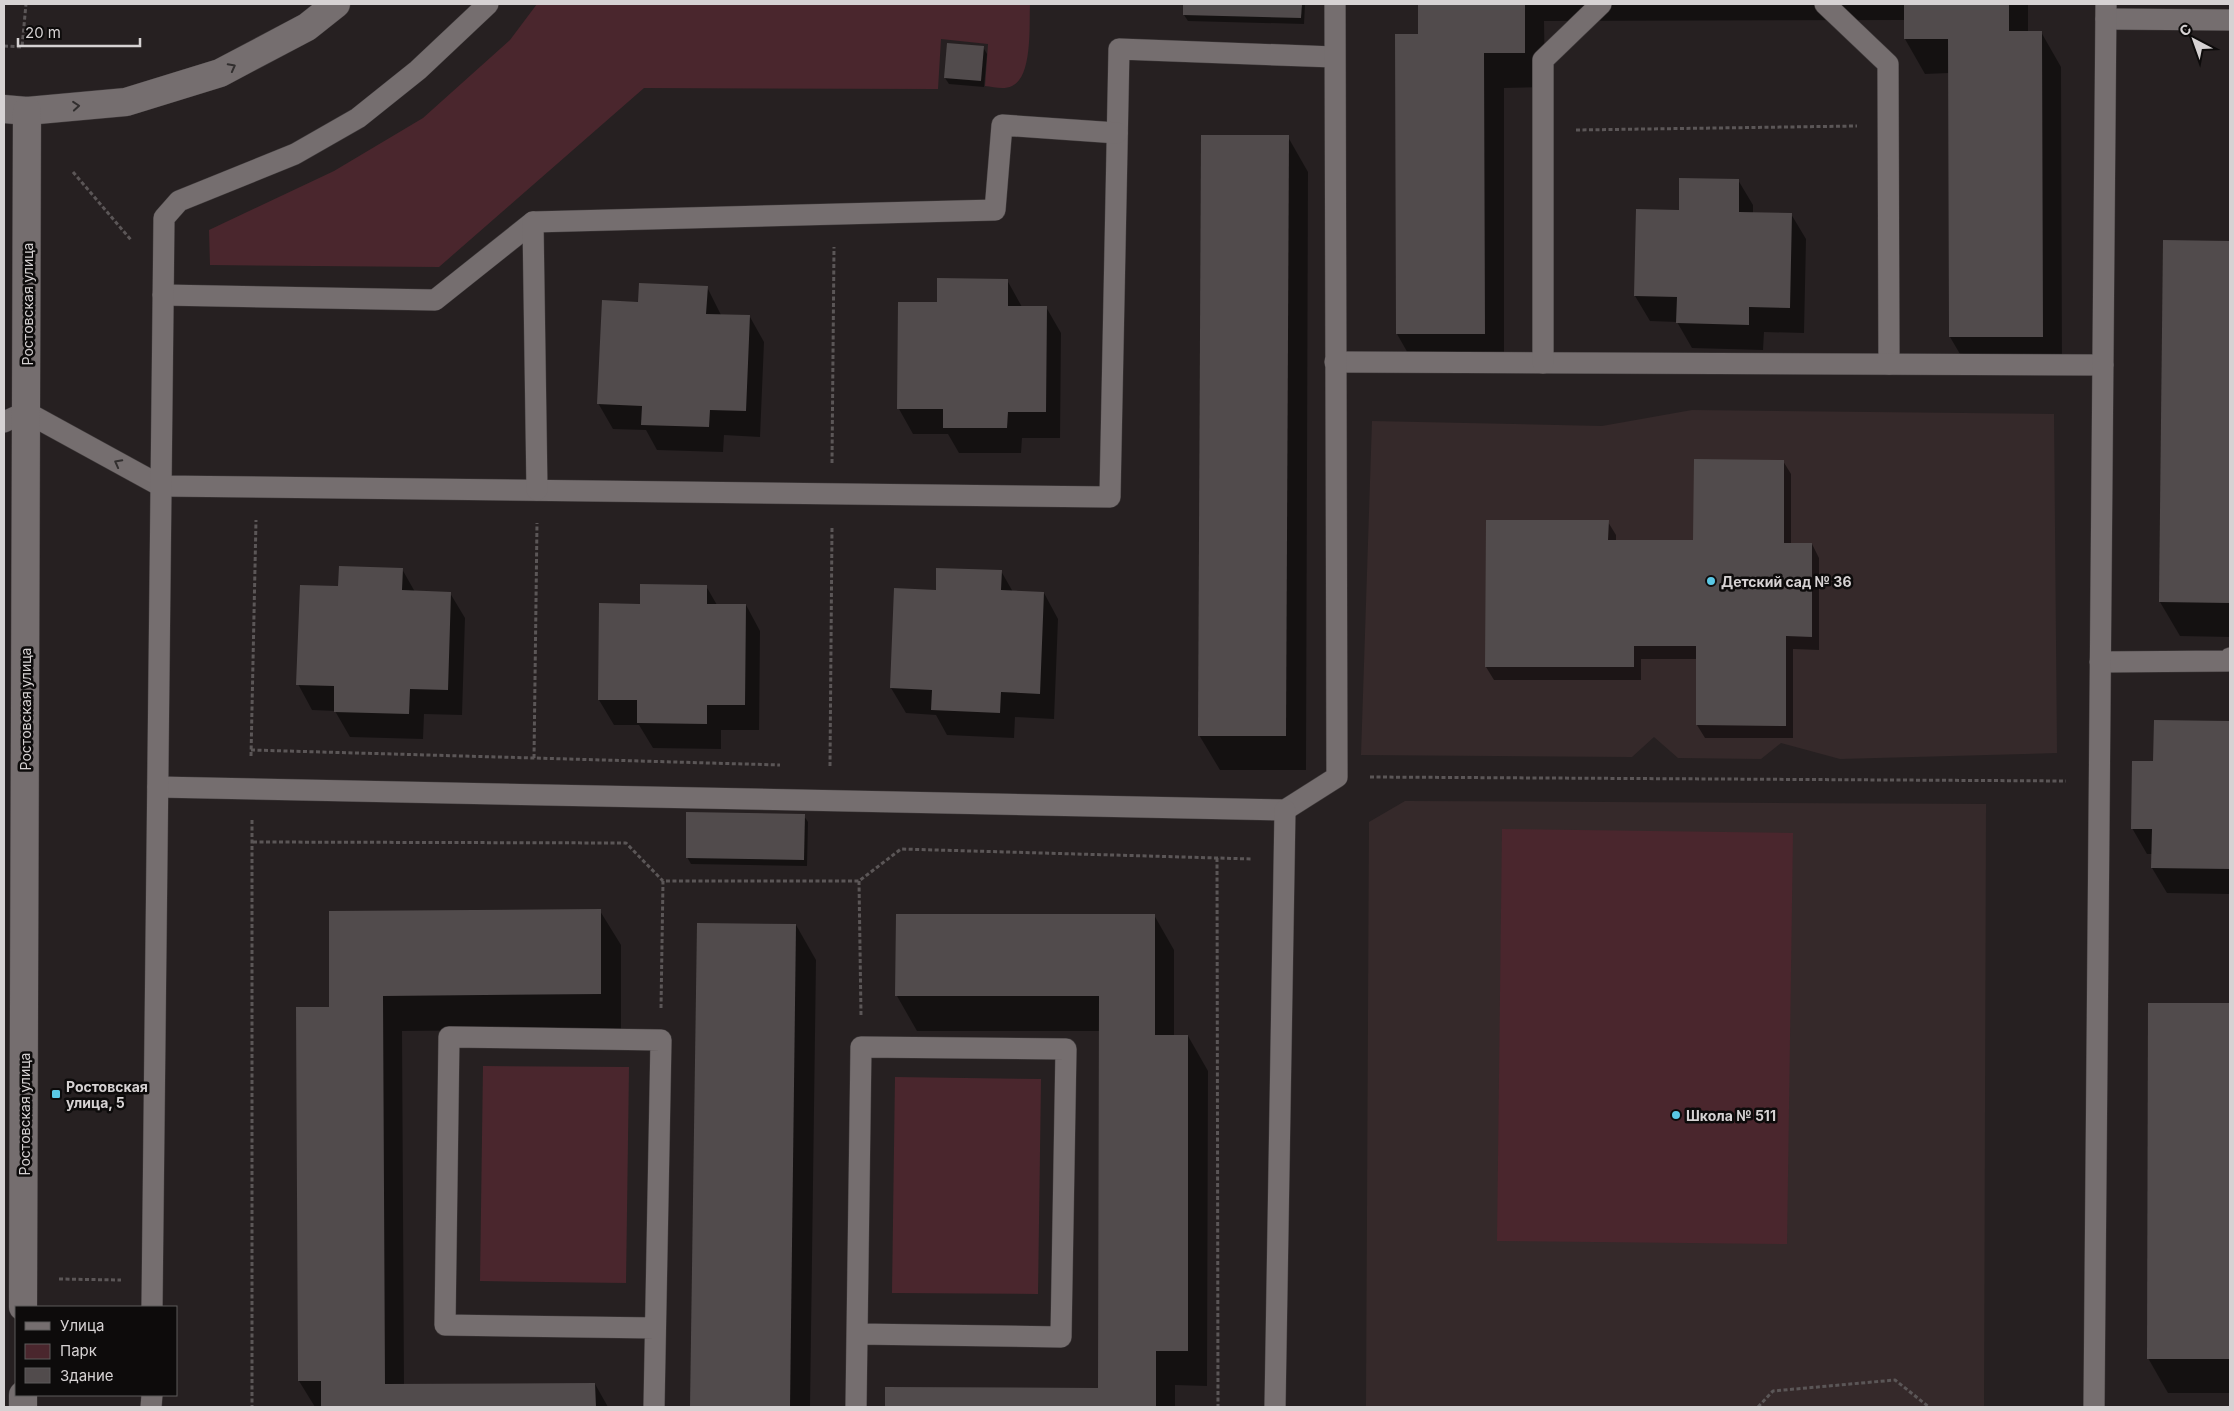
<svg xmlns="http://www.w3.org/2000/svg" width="2234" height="1411" font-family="Inter,sans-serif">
  <rect width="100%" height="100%" fill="#262021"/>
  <!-- built -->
  <g fill="#35292a">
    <path d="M1692,410L2054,414L2057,753L1840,759L1781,743L1761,759L1678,758L1654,737L1632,757L1361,755L1372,421L1602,426Z"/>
    <path d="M1405,801L1986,804L1984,1407H1366L1369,822Z"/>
  </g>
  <!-- green -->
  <g fill="#4a262d">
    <path d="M537,4H1030C1029,24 1033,77 1012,86C1004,90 994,87 985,86L988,44L941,39L938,89L644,88L439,267L210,265L209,230L334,171L423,118L510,40Z"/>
    <path d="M1502,829L1793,833L1787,1244L1497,1241Z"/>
    <path d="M483,1066L629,1067L626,1283L480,1281Z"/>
    <path d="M895,1077L1041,1079L1038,1294L892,1293Z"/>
  </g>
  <!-- shadow -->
  <g fill="#0007">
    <path d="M1184,4H1305L1304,24L1188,21L1184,15Z"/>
    <path d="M1420,4H2028V32H2041L2061,67L2062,371H1970L1950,337L1949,73L1925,74L1905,39V20L1544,21L1545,87L1504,88V369H1417L1397,334L1396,35H1420Z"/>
    <path d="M983,47L987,54L984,87L949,84L945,78Z"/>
    <path d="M1288,137L1308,172L1306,770H1220L1199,735Z"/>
    <path d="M1738,180L1753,205V213L1791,214L1806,239L1804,333L1764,332L1763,350L1692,348L1677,322L1650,321L1635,296L1680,211Z"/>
    <path d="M2164,242H2230V637L2180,636L2160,602Z"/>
    <path d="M1007,280L1022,307H1046L1061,333L1060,438H1022L1021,453H959L948,434H913L899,409L938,304Z"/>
    <path d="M707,287L721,315L750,317L764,342L760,437L724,435L723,452L657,450L646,430L613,429L598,403L639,303Z"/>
    <path d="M1783,461L1791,474V544H1812L1819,558V650L1793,649V738H1705L1697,725V659H1641V680H1494L1486,667L1608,522L1616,535V541L1694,542Z"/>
    <path d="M402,569L415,592L450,593L465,618L462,715L424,714L423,739L350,737L335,711L312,710L298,684L339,587Z"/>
    <path d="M1001,571L1013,592L1044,593L1058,619L1054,719L1015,717L1014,738L947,735L936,715L906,713L891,688L937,591Z"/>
    <path d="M706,586L717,605H746L760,631L759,730H721V749L653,748L639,725H614L599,700L641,605Z"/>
    <path d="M2155,721L2230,722V894L2167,893L2152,868V854H2147L2132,828L2154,762Z"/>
    <path d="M804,816L808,822L807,866L691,864L687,857Z"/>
    <path d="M600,911L621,945V1029L402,1031L404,1385L595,1384L608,1407H315L299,1381L331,1008Z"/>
    <path d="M1154,915L1174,950V1036H1188L1208,1071L1207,1386L1175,1385V1407H887V1388L1099,1389L1100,1031H917L897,996Z"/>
    <path d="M698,924L796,925L816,960L810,1407H691Z"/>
    <path d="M2149,1004H2230V1393H2168L2148,1358Z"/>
  </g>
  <!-- building -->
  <g fill="#514b4c">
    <path d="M1183,4H1302L1301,18L1183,15Z"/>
    <path d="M1418,4H1525V53H1484L1485,334H1396L1395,34H1418Z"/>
    <path d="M1904,4H2009V31H2042L2043,337H1949L1948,39H1904Z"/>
    <path d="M947,43L984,46L981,81L944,78Z"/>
    <path d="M1201,135H1289L1286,736H1198Z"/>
    <path d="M1679,178L1739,179V212L1792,213L1790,308L1749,307V325L1676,323L1677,297L1634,296L1636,209L1679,210Z"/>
    <path d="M2163,240L2230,241V603L2159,602Z"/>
    <path d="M937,278L1008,279V306H1047L1046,412H1008L1007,428H943V409H897L898,302H937Z"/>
    <path d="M639,283L708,286L706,314L750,315L746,411L710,410L709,427L641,425L642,406L597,404L602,300L638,302Z"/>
    <path d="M1694,459L1784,460V543H1812V637L1786,636V726L1696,725V646H1634V667H1485L1486,520H1609L1608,540H1693Z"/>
    <path d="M339,566L403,568L402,590L451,592L448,690L410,689L409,714L334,712V686L296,685L300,585L338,586Z"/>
    <path d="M936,568L1002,570L1001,590L1044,592L1040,694L1001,692L1000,713L931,710L932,690L890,688L894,588L936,590Z"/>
    <path d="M640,584L707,585V604H746L745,705H707V724L637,723V700H598L599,603L640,604Z"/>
    <path d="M2154,720L2230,721V869L2151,868L2152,829H2131L2132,761H2153Z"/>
    <path d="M686,812L805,814L804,860L686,858Z"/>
    <path d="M601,909V994L383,996L385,1384L595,1383L596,1407H321V1381H298L296,1007H329V911Z"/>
    <path d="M896,914H1155V1035H1188V1351H1156V1407H885V1387L1098,1388L1099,996H895Z"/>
    <path d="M697,923L796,924L790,1407H690Z"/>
    <path d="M2148,1003H2230V1359H2147Z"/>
  </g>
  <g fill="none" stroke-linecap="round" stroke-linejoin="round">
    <defs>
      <g id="service">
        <path d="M1825,4L1888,64L1889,364"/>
        <path d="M2106,19L2230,20"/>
        <path d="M163,295L435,300L533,222"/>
        <path d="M1335,362L2103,365"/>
        <path d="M1543,363V60L1601,4"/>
        <path d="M4,422L26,412L161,486L1110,497L1119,49L1334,57"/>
        <path d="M537,490L533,222L995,210L1002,125L1117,133"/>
        <path d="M2100,662L2228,661L2230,658"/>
        <path d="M158,787L1285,810L1337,777L1335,4"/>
        <path d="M152,1307L164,218L179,201L295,154L358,118L418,70L488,4"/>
        <path d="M151,1407L152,1395"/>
        <path d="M654,1407L661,1040L449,1037L445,1325L655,1328"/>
        <path d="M856,1407L861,1047L1066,1049L1061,1337L857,1334"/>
        <path d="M1275,1407L1285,810"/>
        <path d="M2094,1407L2106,4"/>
      </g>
      <g id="minor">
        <path d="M4,109L27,111L126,102L220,73L307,27L336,4"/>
        <path d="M23,1307L27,111"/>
        <path d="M23,1407V1395"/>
      </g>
    </defs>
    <!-- service casing -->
    <use href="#service" stroke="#3f3a3b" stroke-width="22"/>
    <!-- minor casing -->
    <use href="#minor" stroke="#3f3a3b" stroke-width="29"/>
    <!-- path -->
    <g stroke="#5b5657" stroke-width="3" stroke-dasharray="4 2.5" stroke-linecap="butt">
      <path d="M4,46L22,47L26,4"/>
      <path d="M1576,130L1857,126"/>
      <path d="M73,172L131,240"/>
      <path d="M832,463L834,247"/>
      <path d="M251,750L780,765"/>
      <path d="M251,756L256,520"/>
      <path d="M534,758L537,523"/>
      <path d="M830,766L832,527"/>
      <path d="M1370,777L2066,781"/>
      <path d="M252,820V1407"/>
      <path d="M253,842L626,843L663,881H859L901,849L1253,859"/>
      <path d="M1217,858L1218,1407"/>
      <path d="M859,881L861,1015"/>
      <path d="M661,1008L663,881"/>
      <path d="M59,1279L121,1280"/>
      <path d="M1758,1407L1773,1391L1895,1380L1929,1407"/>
    </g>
    <!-- service -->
    <use href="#service" stroke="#756e6f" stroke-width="21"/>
    <!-- minor -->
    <use href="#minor" stroke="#756e6f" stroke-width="28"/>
  </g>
  <!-- one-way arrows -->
  <defs><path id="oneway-chevron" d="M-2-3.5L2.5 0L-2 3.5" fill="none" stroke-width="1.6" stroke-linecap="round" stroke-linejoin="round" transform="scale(1.25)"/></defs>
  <g stroke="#312e2e">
    <use href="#oneway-chevron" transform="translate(232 67) rotate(-28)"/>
    <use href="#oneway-chevron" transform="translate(76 106) rotate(-5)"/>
    <use href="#oneway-chevron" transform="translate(118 463) rotate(-152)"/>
  </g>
  <!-- markers -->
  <g fill="#5ac8e5" stroke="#0d0b0b" stroke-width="2">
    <circle cx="1711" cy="581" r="5"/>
    <rect x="51" y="1089" width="10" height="10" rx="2.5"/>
    <circle cx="1676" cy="1115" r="5"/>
  </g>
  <g text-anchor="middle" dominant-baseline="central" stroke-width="5" stroke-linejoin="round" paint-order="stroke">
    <!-- street labels -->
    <g font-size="14" fill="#d6d2d3" stroke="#0d0b0b">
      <text transform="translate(27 304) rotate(-90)">Ростовская улица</text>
      <text transform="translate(25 709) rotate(-90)">Ростовская улица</text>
      <text transform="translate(24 1114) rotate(-90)">Ростовская улица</text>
    </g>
    <!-- poi labels -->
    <g font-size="14" font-weight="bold" fill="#d6d2d3" stroke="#0d0b0b" text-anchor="start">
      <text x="1721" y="581">Детский сад № 36</text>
      <text x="66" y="1086">Ростовская<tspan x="66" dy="16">улица, 5</tspan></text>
      <text x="1686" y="1115">Школа № 511</text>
    </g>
  </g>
  <!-- border -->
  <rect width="2234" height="1411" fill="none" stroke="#d6d2d3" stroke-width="10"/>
  <!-- legend -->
  <rect x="15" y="1306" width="162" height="90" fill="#0d0b0b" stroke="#5d5b5b"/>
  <rect x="25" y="1322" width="25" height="8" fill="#756e6f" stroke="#5d5b5b"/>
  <text x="60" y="1331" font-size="15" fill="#d6d2d3">Улица</text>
  <rect x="25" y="1344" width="25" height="15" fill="#4a262d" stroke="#5d5b5b"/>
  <text x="60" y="1356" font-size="15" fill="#d6d2d3">Парк</text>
  <rect x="25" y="1368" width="25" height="15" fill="#514b4c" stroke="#5d5b5b"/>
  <text x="60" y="1381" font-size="15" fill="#d6d2d3">Здание</text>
  <!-- north arrow -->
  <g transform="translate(2194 40) rotate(319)" stroke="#0d0b0b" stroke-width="4" paint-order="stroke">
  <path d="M0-4L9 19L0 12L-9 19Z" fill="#d6d2d3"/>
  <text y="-8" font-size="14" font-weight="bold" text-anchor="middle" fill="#d6d2d3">С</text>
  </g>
  <!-- scale -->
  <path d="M18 38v8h122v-8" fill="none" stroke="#d6d2d3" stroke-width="2.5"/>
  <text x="25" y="38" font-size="15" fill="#d6d2d3" stroke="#0d0b0b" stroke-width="4" paint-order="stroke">20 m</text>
</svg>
